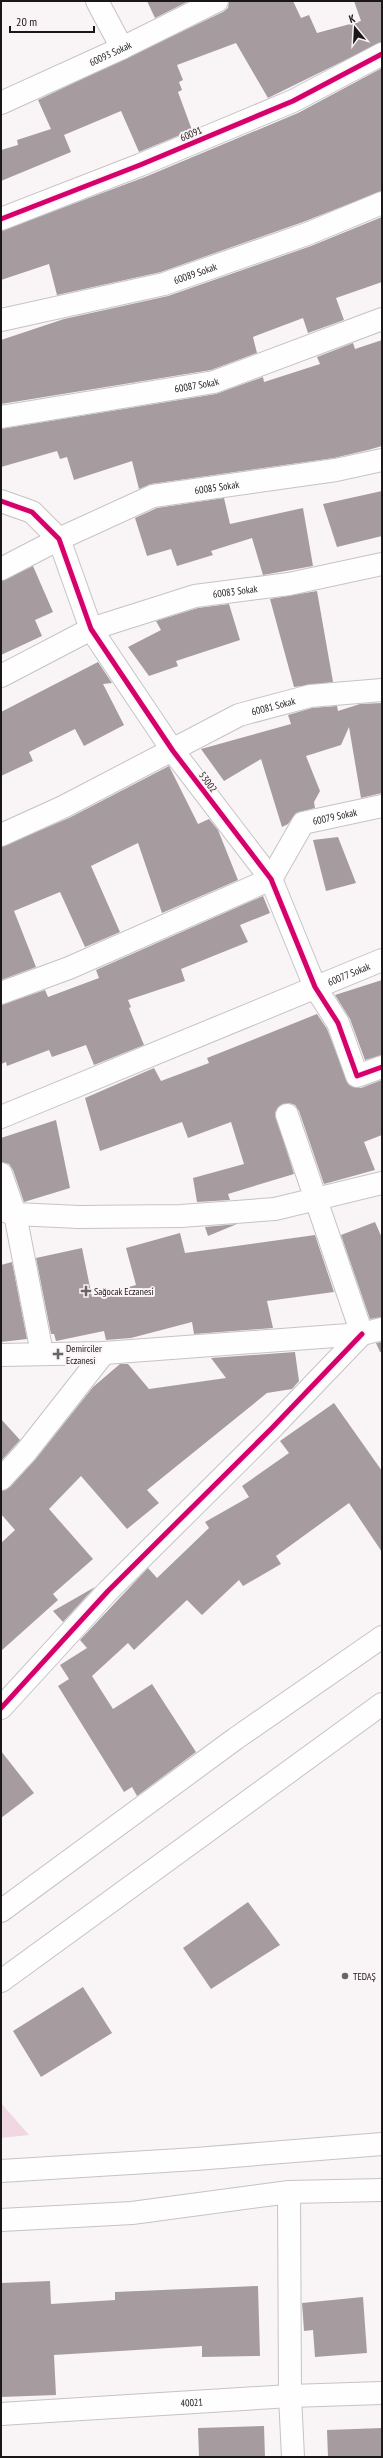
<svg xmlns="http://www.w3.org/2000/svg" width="383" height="2458" font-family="'PT Sans Narrow',sans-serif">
  <rect width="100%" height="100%" fill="#f9f5f7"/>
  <!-- green -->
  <path fill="#f1d7e2" d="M1,2103L29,2135L1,2138Z"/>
  <!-- building -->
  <g fill="#a69ca0">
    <path d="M147,1H189L155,18Z"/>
    <path d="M229,1H293L301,18L309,15L317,33L361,21L354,1H382V42L268,98L236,43L177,65L183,80L179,82L182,90L178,92L192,130L139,152L121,111L64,135L71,152L1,181V150L18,145L17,140L51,129L38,100L223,12L228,8Z"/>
    <path d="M382,68V191L303,222L161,272L57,295L49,264L1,280V231L145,177L298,113Z"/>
    <path d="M382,217V282L336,298L344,320L308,333L303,318L253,337L257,353L211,370L1,404V340L64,319L168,296L311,246Z"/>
    <path d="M382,340V446L368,450L334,458L151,484L139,489L132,461L74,480L67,457L60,459L57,451L1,467V429L216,394L263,377L264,382L320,364L317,357L353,343L355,349Z"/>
    <path d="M382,491V536L337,547L323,504Z"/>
    <path d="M224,498L230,524L303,508L313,566L263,575L252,538L211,551L213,555L177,566L171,549L147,556L135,518L157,508Z"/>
    <path d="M33,566L53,612L35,620L42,636L1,655V581Z"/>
    <path d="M317,591L333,682L294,687L270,599Z"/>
    <path d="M229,604L240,640L176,661L178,666L149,676L128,647L161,630L156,621L198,608Z"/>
    <path d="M98,662L112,683L103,684L124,725L84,746L75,729L29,752L33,761L1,776V712Z"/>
    <path d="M382,703V793L361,798L349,727L341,745L306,756L320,791L314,802L315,808L296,813L288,824L282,827L261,759L224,781L201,749L291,724L288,715L312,708L337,706L338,711L360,704Z"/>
    <path d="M169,766L198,824L209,819L218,830L238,880L162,913L138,843L91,866L120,932L85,947L60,892L14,911L36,967L1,980V847L69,818Z"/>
    <path d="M338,837L356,883L326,891L313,840Z"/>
    <path d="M263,896L270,913L240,925L248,942L181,969L185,981L128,1000L131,1007L129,1008L144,1045L94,1065L86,1045L52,1057L49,1050L7,1066L6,1062L1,1064V1005L45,990L48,997L99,978L96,970Z"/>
    <path d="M382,980V1055L365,1060L350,1019L335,995Z"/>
    <path d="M317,1014L327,1029L349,1085L361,1088L382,1080V1135L364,1142L375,1170L324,1184L299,1111L295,1105L289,1103L278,1107L275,1113L294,1174L228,1194L230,1200L197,1202L193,1178L244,1164L231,1122L188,1138L182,1122L100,1151L85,1098L154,1068L161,1081L209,1063L207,1058Z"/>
    <path d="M56,1120L70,1188L24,1202L13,1170L9,1164L1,1162V1138Z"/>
    <path d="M375,1222L382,1238V1317L370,1319L341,1235Z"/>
    <path d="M237,1224L208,1236L205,1227Z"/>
    <path d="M180,1233L185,1253L315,1235L334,1292L267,1301L273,1328L194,1334L192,1322L131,1338L106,1340L104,1331L56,1341L54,1334H51L36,1258L82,1248L92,1297L136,1285L126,1248Z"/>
    <path d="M12,1262L27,1339L1,1342V1265Z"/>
    <path d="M382,1342V1352H380L376,1343Z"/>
    <path d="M295,1352L299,1381L292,1389L267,1393L147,1490L159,1503L127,1529L81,1476L49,1509L93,1559L53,1594L58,1600L1,1651V1543L15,1530L1,1514V1491L10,1487L35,1460L93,1387L120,1364H128L149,1389L226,1378L211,1358Z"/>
    <path d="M334,1403L382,1471V1552L349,1503L276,1556L281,1564L243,1586L239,1580L202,1615L187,1600L134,1650L128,1643L92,1676L113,1709L152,1684L196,1752L137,1796L132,1787L124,1792L58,1686L69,1679L60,1665L87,1648L80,1640L148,1568L157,1578L209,1528L205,1522L249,1497L242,1486L289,1453L280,1441Z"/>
    <path d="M1,1419L20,1440L1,1461Z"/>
    <path d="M95,1587L63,1622L53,1611Z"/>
    <path d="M1,1751L34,1793L1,1818Z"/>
    <path d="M248,1902L280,1945L211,1989L183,1948Z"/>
    <path d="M83,1987L112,2033L41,2077L13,2031Z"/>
    <path d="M50,2281L51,2304L115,2300V2292L258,2286L260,2356L202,2357V2346L54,2355L56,2395L1,2397V2283Z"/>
    <path d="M363,2297L367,2353L315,2357L313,2330L304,2331L302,2303Z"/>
    <path d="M264,2426L265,2457H199L198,2428Z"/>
    <path d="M382,2428V2457H328L327,2430Z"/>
  </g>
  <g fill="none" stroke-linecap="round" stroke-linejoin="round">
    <defs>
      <g id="minor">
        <path d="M97,1L122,48"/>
        <path id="s1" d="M1,103L122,48L217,1"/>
        <path d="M1,219L140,165L293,101L382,54"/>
        <path id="s2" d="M1,320L164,284L307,234L382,203"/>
        <path id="s3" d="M1,417L214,382L382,319"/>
        <path d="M1,501L32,512L59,539L91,629L173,751L271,879L315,987L338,1023L357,1076L382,1067"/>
        <path id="s4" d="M1,569L59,539L153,496L336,470L382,460"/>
        <path id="s5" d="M1,676L91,629L195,596L289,584L382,564"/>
        <path id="s6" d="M1,835L63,807L239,715L310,696L382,690"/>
        <path id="s7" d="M1,993L69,968L271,879L303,823L382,806"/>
        <path d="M287,1115L362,1334"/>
        <path id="s8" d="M1,1117L382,960"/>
        <path d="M1,1174L15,1214L42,1353"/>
        <path d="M1,1210L15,1214L79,1217L181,1216L275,1209L382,1183"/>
        <path d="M1,1355L104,1353L362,1334L382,1329"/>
        <path d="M1,1479L26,1452L104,1353"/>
        <path d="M1,1708L108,1591L272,1428L362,1334"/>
        <path d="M289,2192L290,2396L293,2457"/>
        <path id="s9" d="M1,2414L290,2396L382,2393"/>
      </g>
      <g id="tertiary">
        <path d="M1,2171L196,2159L382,2144"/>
        <path d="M1,2220L132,2213L289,2192L382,2190"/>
      </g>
      <g id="secondary">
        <path d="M1,1911L235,1739L382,1637"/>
        <path d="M1,1981L382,1704"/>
      </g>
    </defs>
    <!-- minor casing -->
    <use href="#minor" stroke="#c6c3c4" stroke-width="24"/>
    <!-- tertiary casing -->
    <use href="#tertiary" stroke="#c6c3c4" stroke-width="24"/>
    <!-- secondary casing -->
    <use href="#secondary" stroke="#c6c3c4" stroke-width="24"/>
    <!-- minor -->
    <use href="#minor" stroke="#fefefe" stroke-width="22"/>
    <!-- tertiary -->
    <use href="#tertiary" stroke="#fefefe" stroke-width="22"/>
    <!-- secondary -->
    <use href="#secondary" stroke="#fefefe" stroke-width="22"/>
    <defs>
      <g id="cycleway">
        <path d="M1,219L140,165L293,101L382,54"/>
        <path d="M1,501L32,512L59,539L91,629L173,751L271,879L315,987L338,1023L357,1076L382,1067"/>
        <path d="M1,1708L108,1591L272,1428L362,1334"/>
      </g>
    </defs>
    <!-- cycleway casing -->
    <use href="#cycleway" stroke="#fbf3f6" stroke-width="8"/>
    <!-- cycleway -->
    <use href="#cycleway" stroke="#d6006c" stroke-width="5"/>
  </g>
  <!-- markers -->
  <g fill="#686566" stroke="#fbf3f6" stroke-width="1.5">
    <path d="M84 1285h4v4h4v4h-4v4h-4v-4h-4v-4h4z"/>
    <path d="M56 1348h4v4h4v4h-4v4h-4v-4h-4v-4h4z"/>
    <circle cx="345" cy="1976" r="4"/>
  </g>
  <g text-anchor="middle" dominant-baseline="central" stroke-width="4" stroke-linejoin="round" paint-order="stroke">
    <!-- street labels -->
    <g font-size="10" fill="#1a1718" stroke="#fbf3f6">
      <text stroke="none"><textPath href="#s1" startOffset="120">60093 Sokak</textPath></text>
      <text transform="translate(191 134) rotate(-23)">60091</text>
      <text stroke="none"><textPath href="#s2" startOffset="200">60089 Sokak</textPath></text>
      <text stroke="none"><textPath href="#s3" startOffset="198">60087 Sokak</textPath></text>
      <text stroke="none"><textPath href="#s4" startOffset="233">60085 Sokak</textPath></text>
      <text stroke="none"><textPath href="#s5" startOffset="251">60083 Sokak</textPath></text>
      <text stroke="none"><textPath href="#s6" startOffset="302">60081 Sokak</textPath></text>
      <text transform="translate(208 782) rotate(53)">53002</text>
      <text stroke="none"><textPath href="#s7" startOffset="390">60079 Sokak</textPath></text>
      <text stroke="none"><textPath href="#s8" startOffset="376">60077 Sokak</textPath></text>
      <text stroke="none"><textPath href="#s9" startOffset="191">40021</textPath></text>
    </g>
    <!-- poi labels -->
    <g font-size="10" fill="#1a1718" stroke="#fbf3f6" text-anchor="start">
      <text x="94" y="1291">Sağocak Eczanesi</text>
      <text x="66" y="1348">Demirciler<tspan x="66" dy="12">Eczanesi</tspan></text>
      <text x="353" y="1976">TEDAŞ</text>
    </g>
  </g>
  <!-- border -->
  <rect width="383" height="2458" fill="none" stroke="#1a1718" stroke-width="4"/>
  <!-- north arrow -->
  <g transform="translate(355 28) rotate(342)" stroke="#fbf3f6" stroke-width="3" paint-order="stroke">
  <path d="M0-3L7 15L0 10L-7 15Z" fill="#1a1718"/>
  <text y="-6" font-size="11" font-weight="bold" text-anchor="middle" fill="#1a1718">K</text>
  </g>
  <!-- scale -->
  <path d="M10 26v6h84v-6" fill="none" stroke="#1a1718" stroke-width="2"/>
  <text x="16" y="26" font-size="12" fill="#1a1718" stroke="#fbf3f6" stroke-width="3" paint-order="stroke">20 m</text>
</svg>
